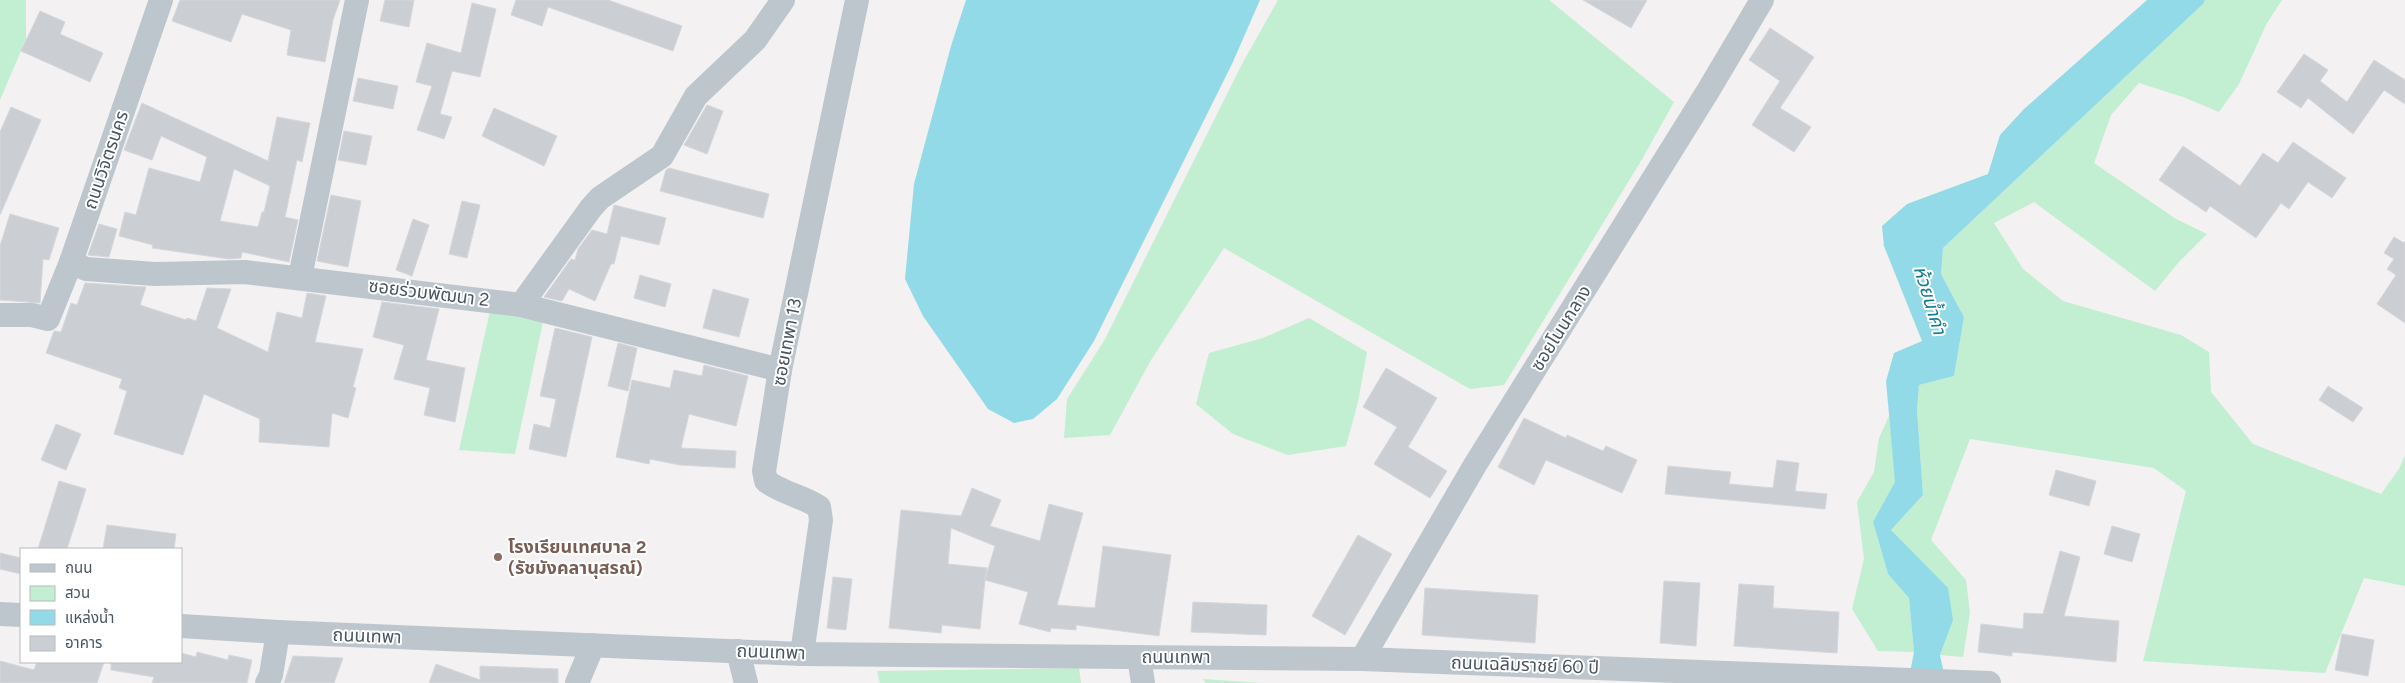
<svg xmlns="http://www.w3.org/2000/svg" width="2405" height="683" font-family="Figtree,'Noto Sans Thai',sans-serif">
  <rect width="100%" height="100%" fill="#f3f1f1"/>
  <!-- green -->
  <g fill="#c2eed1">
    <path d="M0,0H26V39L0,100Z"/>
    <path d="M1278,0H1549L1674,102L1641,161L1504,385L1470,389L1224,248L1151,360L1110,435L1064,438L1067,399L1104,341L1242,64Z"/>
    <path d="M2205,0H2282L2267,23L2239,84L2219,112L2183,97L2139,83L2111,115L2094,163L2176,219L2207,234L2178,263L2155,291L2034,202L1994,223L2023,269L2063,301L2181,335L2209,352L2211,392L2253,444L2381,494L2399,469L2405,455V586L2364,578L2325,673L2143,661L2186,491L2154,468L1970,439L1931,540L1966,580L1970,613L1963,657L1940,655L1953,620L1891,530L1923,495L1917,410L1919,385L1954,376L1964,317L1941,274L1943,248L2203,4Z"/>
    <path d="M490,311L543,322L515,454L459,450Z"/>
    <path d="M1309,318L1367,352L1358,402L1346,446L1288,455L1233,434L1196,404L1209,353L1263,338Z"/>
    <path d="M1889,416L1896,482L1873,522L1888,574L1909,598L1914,652L1878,651L1852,609L1864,559L1857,502L1874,472L1879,438Z"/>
    <path d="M1079,668L1081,683H880L877,671Z"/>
    <path d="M1203,679L1262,683H1206Z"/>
  </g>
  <!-- water -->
  <g fill="#92dae8">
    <path d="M966,0H1260L1232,64L1094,341L1057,399L1033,419L1014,423L988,409L923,316L905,279L914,184L951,46Z"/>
    <path d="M2147,0H2205L2203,4L1943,248L1941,274L1964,317L1954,376L1919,385L1917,410L1923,495L1891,530L1948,588L1953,620L1940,655L1946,683H1908L1914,652L1909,598L1888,574L1873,522L1895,482L1886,381L1894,353L1922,341L1884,246L1882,226L1907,204L1988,174L2000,135L2024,109Z"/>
  </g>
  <!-- building -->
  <g fill="#cbced3" stroke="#d5d7dc" fill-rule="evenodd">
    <path d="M180,0H340L333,20L325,62L287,55L291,30L242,14L231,42L172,21Z"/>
    <path d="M385,0H414L409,27L380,21Z"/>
    <path d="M516,0H608L682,26L673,51L548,7L542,26L511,15Z"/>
    <path d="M1583,0H1647L1631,28Z"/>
    <path d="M472,3L496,9L480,77L452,71L440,114L452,117L444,139L417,130L432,86L416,82L427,43L461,53Z"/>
    <path d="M40,11L65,22L60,34L103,53L90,82L21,51Z"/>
    <path d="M1770,28L1814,57L1780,108L1811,127L1794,152L1752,125L1780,81L1749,60Z"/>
    <path d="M2304,54L2328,70L2320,81L2347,102L2374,60L2405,80V104L2384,90L2353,134L2308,98L2301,108L2277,92Z"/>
    <path d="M358,78L398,86L393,109L353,101Z"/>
    <path d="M142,103L268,161L277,117L310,123L302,162L297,160L285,217L298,220L289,262L242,252L241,258L229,259L152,248L153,245L119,236L125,212L136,215L149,168L200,182L207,157L161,136L152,160L124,150ZM234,169L270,186L264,212H262L258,227L220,221Z"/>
    <path d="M707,105L723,111L707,154L684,145Z"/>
    <path d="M11,107L41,120L0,215V132Z"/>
    <path d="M494,108L557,136L544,166L482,136Z"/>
    <path d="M344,131L372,136L366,165L338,160Z"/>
    <path d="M2293,142L2346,178L2332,198L2308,182L2289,209L2281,203L2256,238L2210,206L2206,212L2159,180L2183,146L2240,186L2263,153L2278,163Z"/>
    <path d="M669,168L769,194L763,218L660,191L666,170Z"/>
    <path d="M331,195L361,201L348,267L317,261Z"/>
    <path d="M462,201L480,205L467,258L449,254Z"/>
    <path d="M614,205L666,218L659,245L621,236L614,264H611L595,301L569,289L562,301L544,297L571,259L575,260L578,249L592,230L607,234Z"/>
    <path d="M10,214L59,228L49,260L43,259L40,303L0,300V246Z"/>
    <path d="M413,219L429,225L412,276L396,270Z"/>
    <path d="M99,224L117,229L109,257L88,255Z"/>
    <path d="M2394,237L2404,243L2405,241V323L2377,304L2396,275L2387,269L2394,259L2384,253Z"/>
    <path d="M640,275L671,284L665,307L634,298Z"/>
    <path d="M85,283L146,287L140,305L186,320L187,318L196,321L207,288L231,289L217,328L268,352L277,312L302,318L307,293L326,296L315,342L363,349L353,387L356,388L348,418L332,413L329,447L259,442L260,419L204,394L183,455L114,434L127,391L119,388L122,379L46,353L54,331L61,332L71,303L77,305Z"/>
    <path d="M713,289L749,299L739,337L703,328Z"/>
    <path d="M382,302L439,309L426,360L465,368L455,422L424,415L430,388L394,379L404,345L373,337Z"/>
    <path d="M555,328L592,337L566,457L529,449L534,424L550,428L556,399L540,396Z"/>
    <path d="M618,343L637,348L628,391L608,386Z"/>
    <path d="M704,365L748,376L736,426L689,414L681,448L736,451L735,468L680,465L650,459L649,464L616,457L632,380L670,388L674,370L702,376Z"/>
    <path d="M1386,368L1437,398L1408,447L1447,471L1430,498L1374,464L1397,427L1363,407Z"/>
    <path d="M2328,386L2363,408L2353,422L2319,400Z"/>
    <path d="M1524,418L1566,438L1567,435L1603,451L1606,446L1637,460L1622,493L1546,460L1534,485L1498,467Z"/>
    <path d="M56,424L81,434L66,470L41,460Z"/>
    <path d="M1777,460L1799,463L1795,491L1827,494L1825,509L1665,494L1668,466L1731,472L1729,484L1773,488Z"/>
    <path d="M2056,470L2096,481L2089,506L2049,495Z"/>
    <path d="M59,481L86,489L67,549H38Z"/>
    <path d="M972,488L1001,500L990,526L1040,541L1049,504L1083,513L1057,605L1095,608L1103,546L1171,555L1159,636L1076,625V630L1051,628L1050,632L1019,624L1028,592L985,580L980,629L942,625L941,633L889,628L901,510L961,516ZM951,528L995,546L985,579L987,568L948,564Z"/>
    <path d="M107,525L176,534L174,549H103Z"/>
    <path d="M2112,526L2140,534L2132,562L2104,554Z"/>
    <path d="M1358,535L1392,554L1345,635L1312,616Z"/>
    <path d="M2060,551L2080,557L2064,616L2119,621L2116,662L2012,652V656L1978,652L1981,624L2023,629L2024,613L2043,614Z"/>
    <path d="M0,553L21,558V574L0,569Z"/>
    <path d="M833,577L852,579L846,630L827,628Z"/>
    <path d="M1664,581L1700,583L1696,646L1660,643Z"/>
    <path d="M1739,584L1774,586L1773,608L1839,612L1837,653L1734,646Z"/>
    <path d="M1425,588L1538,595L1535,643L1422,635Z"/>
    <path d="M1193,602L1267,605L1266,635L1191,632Z"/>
    <path d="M2342,634L2374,640L2368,676L2335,670Z"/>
    <path d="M197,652L228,660L229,655L252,660L247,683H152L154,677L111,670V662H181V653L196,657Z"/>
    <path d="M293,656L343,658L334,683H284Z"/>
    <path d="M0,661L34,670L37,662H104L97,683H0Z"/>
    <path d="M436,664L480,680V666L558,669V683H429Z"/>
  </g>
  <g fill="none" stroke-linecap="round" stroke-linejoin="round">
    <!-- minor -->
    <g stroke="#bdc6cd" stroke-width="24">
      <path d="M71,262L86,269L155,274L245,272L521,305L780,370"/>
      <path d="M300,277L357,0"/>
      <path d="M521,305L591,208L600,198L662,156L696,96L755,40L783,0"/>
      <path d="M0,315H32L48,319L71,262L161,0"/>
      <path d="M0,614L21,615"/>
      <path d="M181,626L278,632L802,654L1362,659L1989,683"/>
      <path d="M738,651L746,683"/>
      <path d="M802,654L821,520L819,507C802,496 782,493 766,481L764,471L780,370L857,0"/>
      <path d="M1139,657L1143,683"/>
      <path d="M1362,659L1475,465L1708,91L1762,0"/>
      <path d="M267,683L271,675L278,632"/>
      <path d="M577,683L593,645"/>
    </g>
  </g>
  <!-- markers -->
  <circle fill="#8d6e63" stroke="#fff" stroke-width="2" cx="498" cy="557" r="5"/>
  <g text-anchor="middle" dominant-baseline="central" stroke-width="4" stroke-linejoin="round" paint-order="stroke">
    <!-- street labels -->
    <g font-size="18" fill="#49555d" stroke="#fff">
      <text transform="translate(106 160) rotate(-71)">ถนนวิจิตรนคร</text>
      <text transform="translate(429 293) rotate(7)">ซอยร่วมพัฒนา 2</text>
      <text transform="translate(1561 328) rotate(-58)">ซอยโนนกลาง</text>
      <text transform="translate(787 342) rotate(-79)">ซอยเทพา 13</text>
      <text transform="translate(367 636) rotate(2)">ถนนเทพา</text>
      <text transform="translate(771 652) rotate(2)">ถนนเทพา</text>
      <text x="1176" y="657">ถนนเทพา</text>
      <text transform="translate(1525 665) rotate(2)">ถนนเฉลิมราชย์ 60 ปี</text>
    </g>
    <!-- education labels -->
    <g font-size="18" font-weight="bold" fill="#785e54" stroke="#fff" text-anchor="start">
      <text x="508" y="547">โรงเรียนเทศบาล 2<tspan x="508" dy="21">(รัชมังคลานุสรณ์)</tspan></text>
    </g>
    <!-- water labels -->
    <g font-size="19" font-style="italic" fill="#147b90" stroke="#fff">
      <text transform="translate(1930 300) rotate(73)">ห้วยน้ำคำ</text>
    </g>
  </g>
  <!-- legend -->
  <rect x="20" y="548" width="162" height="115" fill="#ffffff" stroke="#b6bbbe"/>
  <rect x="30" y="564" width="25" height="8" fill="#bdc6cd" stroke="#b6bbbe"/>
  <text x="65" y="573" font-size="15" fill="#49555d">ถนน</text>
  <rect x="30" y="586" width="25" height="15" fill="#c2eed1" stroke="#b6bbbe"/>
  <text x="65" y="598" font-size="15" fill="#49555d">สวน</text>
  <rect x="30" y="610" width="25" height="15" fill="#92dae8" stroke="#b6bbbe"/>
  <text x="65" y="623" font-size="15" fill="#49555d">แหล่งน้ำ</text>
  <rect x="30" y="636" width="25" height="15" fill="#cbced3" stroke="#b6bbbe"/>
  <text x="65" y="648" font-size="15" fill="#49555d">อาคาร</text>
</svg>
